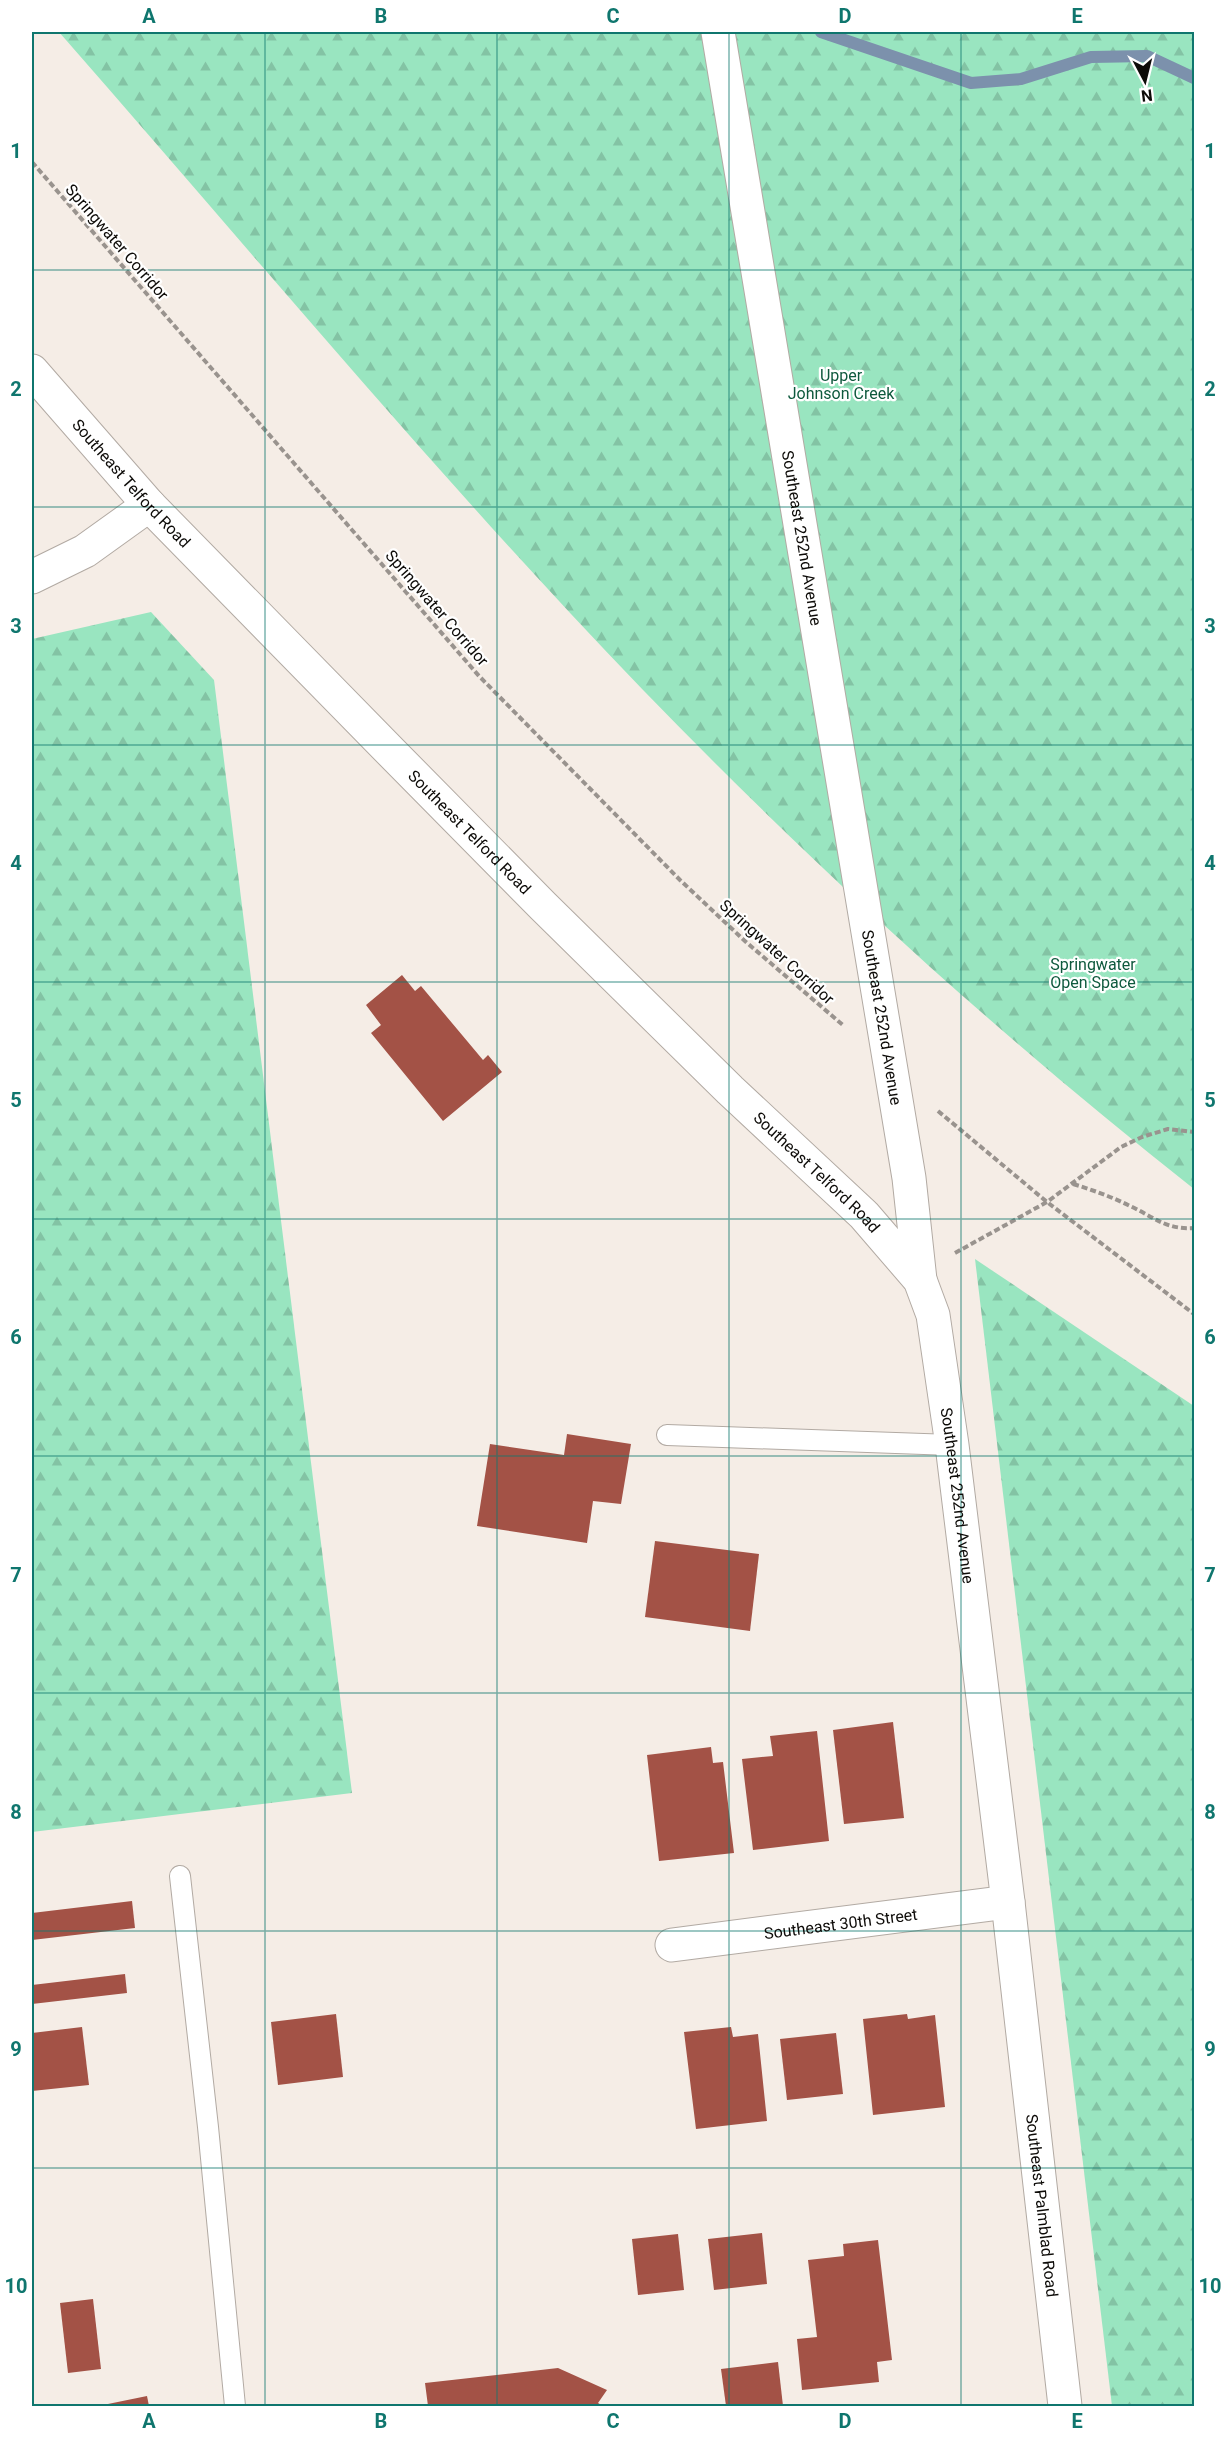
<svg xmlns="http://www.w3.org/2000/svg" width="1226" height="2438" font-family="Roboto,sans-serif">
  <defs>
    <pattern id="forest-firs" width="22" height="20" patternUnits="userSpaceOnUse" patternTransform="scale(1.5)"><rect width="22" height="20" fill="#99e5c0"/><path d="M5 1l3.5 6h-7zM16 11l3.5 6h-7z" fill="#83c3a4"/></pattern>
  </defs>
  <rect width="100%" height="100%" fill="#f5ede6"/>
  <!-- forest -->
  <g fill="url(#forest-firs)">
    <path d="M59,32H1194V1189C972,1014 764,821 571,614C395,425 229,226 59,32Z"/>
    <path d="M151,612L214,680L352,1793L32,1832V639Z"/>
    <path d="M975,1259L1194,1406V2406H1112Z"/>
  </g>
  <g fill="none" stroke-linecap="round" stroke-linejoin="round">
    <!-- stream -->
    <path stroke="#7c91ac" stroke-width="12" d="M821,32L971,83L1021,79L1091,57L1147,56L1194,78"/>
  </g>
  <!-- building -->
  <g fill="#a35246">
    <path d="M402,975L415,991L421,986L483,1060L488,1055L502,1072L443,1121L371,1033L381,1025L366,1005Z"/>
    <path d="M567,1434L631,1444L621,1504L593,1501L587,1543L477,1526L490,1444L564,1455Z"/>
    <path d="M655,1541L759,1554L750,1631L645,1617Z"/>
    <path d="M893,1722L904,1818L844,1824L833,1730Z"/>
    <path d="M817,1731L829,1841L753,1850L742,1759L773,1756L770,1736Z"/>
    <path d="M711,1747L713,1763L723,1762L734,1853L659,1861L647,1755Z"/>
    <path d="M132,1901L135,1928L32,1940V1913Z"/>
    <path d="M125,1974L127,1993L32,2004V1985Z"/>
    <path d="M336,2014L343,2077L278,2085L271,2022Z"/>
    <path d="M907,2014L908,2019L935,2015L945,2107L873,2115L863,2019Z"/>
    <path d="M82,2027L89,2085L32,2091V2033Z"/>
    <path d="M731,2027L733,2037L758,2034L767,2121L696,2129L684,2032Z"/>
    <path d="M836,2033L843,2094L787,2100L780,2039Z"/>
    <path d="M762,2233L767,2284L714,2290L708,2239Z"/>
    <path d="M678,2234L684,2290L638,2295L632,2239Z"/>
    <path d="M878,2240L892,2360L877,2362L879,2382L802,2390L797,2339L817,2337L808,2260L844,2256L843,2244Z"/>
    <path d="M93,2299L101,2369L68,2373L60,2303Z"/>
    <path d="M778,2362L783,2406H726L721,2369Z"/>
    <path d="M558,2368L607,2390L598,2403L603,2406H428L425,2383Z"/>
    <path d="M147,2396L149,2406H103V2405Z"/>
  </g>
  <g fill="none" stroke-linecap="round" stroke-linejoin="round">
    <defs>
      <g id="service">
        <path d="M667,1435L952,1445"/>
        <path d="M180,1876L208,2127L235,2406"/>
      </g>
      <g id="minor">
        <path id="s1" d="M718,32L909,1178L920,1280"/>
        <path d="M32,577L85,551L149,505"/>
        <path id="s2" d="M672,1945L1008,1902"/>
      </g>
      <g id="tertiary">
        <path id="s3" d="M32,371L149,505L392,753L543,906L730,1090L864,1215L920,1280L933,1315L952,1445L1008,1902L1065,2406"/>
      </g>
    </defs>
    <!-- service casing -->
    <use href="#service" stroke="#b2aaa3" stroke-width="22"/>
    <!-- minor casing -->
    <use href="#minor" stroke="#b2aaa3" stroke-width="35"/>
    <!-- tertiary casing -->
    <use href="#tertiary" stroke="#b2aaa3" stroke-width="35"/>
    <!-- path -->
    <g stroke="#99938e" stroke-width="4" stroke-dasharray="6 3" stroke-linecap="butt">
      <path d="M32,162L479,676L680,880L746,942L844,1026"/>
      <path d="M938,1111L1047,1202L1194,1314"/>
      <path d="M1073,1184C1093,1190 1112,1197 1130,1206C1154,1217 1166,1230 1194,1228"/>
      <path d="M955,1253L1047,1202L1121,1147L1142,1137L1168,1129L1194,1132"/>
    </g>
    <!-- service -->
    <use href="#service" stroke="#fff" stroke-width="20"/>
    <!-- minor -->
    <use href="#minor" stroke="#fff" stroke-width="33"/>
    <!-- tertiary -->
    <use href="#tertiary" stroke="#fff" stroke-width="33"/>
  </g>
  <!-- grid -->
  <path fill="none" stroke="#0f766e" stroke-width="1.5" stroke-opacity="0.55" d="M265,32V2406M497,32V2406M729,32V2406M961,32V2406M32,270H1194M32,507H1194M32,745H1194M32,982H1194M32,1219H1194M32,1456H1194M32,1693H1194M32,1931H1194M32,2168H1194"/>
  <g text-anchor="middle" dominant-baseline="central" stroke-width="4.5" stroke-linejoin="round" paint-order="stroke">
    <!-- street labels -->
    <g font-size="16" fill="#0d0b08" stroke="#fff">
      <text transform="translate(117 242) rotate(49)">Springwater Corridor</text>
      <text stroke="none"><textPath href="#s3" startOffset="150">Southeast Telford Road</textPath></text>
      <text stroke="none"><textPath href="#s1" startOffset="513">Southeast 252nd Avenue</textPath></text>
      <text transform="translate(437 608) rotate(49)">Springwater Corridor</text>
      <text stroke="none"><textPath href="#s3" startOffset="636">Southeast Telford Road</textPath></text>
      <text transform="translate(777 952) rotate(42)">Springwater Corridor</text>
      <text stroke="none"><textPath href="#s1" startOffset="999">Southeast 252nd Avenue</textPath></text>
      <text stroke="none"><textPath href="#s3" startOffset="1122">Southeast Telford Road</textPath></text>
      <text stroke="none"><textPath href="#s3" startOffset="1491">Southeast 252nd Avenue</textPath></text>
      <text stroke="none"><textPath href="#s2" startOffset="170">Southeast 30th Street</textPath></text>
      <text stroke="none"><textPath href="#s3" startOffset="2206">Southeast Palmblad Road</textPath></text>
    </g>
    <!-- park labels -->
    <g font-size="16" fill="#0e593d" stroke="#fff">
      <text x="841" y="375">Upper<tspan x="841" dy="18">Johnson Creek</tspan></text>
      <text x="1093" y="964">Springwater<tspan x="1093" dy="18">Open Space</tspan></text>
    </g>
  </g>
  <!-- border -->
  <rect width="1226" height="2438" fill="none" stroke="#ffffff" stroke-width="66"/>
  <!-- north arrow -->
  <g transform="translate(1145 81) rotate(173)" stroke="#ffffff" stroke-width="4.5" paint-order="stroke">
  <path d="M0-4.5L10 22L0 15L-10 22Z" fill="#0d0b08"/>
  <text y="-9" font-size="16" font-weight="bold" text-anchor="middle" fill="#0d0b08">N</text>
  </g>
  <rect x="33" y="33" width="1160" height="2372" fill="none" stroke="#0f766e" stroke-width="2"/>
  <g font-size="20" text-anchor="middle" font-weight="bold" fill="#0f766e">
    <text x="149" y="23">A</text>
    <text x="381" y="23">B</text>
    <text x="613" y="23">C</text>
    <text x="845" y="23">D</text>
    <text x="1077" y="23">E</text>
    <text x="16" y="158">1</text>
    <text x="1210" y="158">1</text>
    <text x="16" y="396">2</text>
    <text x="1210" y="396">2</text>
    <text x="16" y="633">3</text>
    <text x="1210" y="633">3</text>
    <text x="16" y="870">4</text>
    <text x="1210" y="870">4</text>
    <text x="16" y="1107">5</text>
    <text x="1210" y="1107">5</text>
    <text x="16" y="1344">6</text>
    <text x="1210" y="1344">6</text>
    <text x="16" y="1582">7</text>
    <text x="1210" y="1582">7</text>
    <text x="16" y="1819">8</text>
    <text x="1210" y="1819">8</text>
    <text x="16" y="2056">9</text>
    <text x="1210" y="2056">9</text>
    <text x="16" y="2293">10</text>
    <text x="1210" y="2293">10</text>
    <text x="149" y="2428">A</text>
    <text x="381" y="2428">B</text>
    <text x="613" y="2428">C</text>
    <text x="845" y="2428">D</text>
    <text x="1077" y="2428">E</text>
  </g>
</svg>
